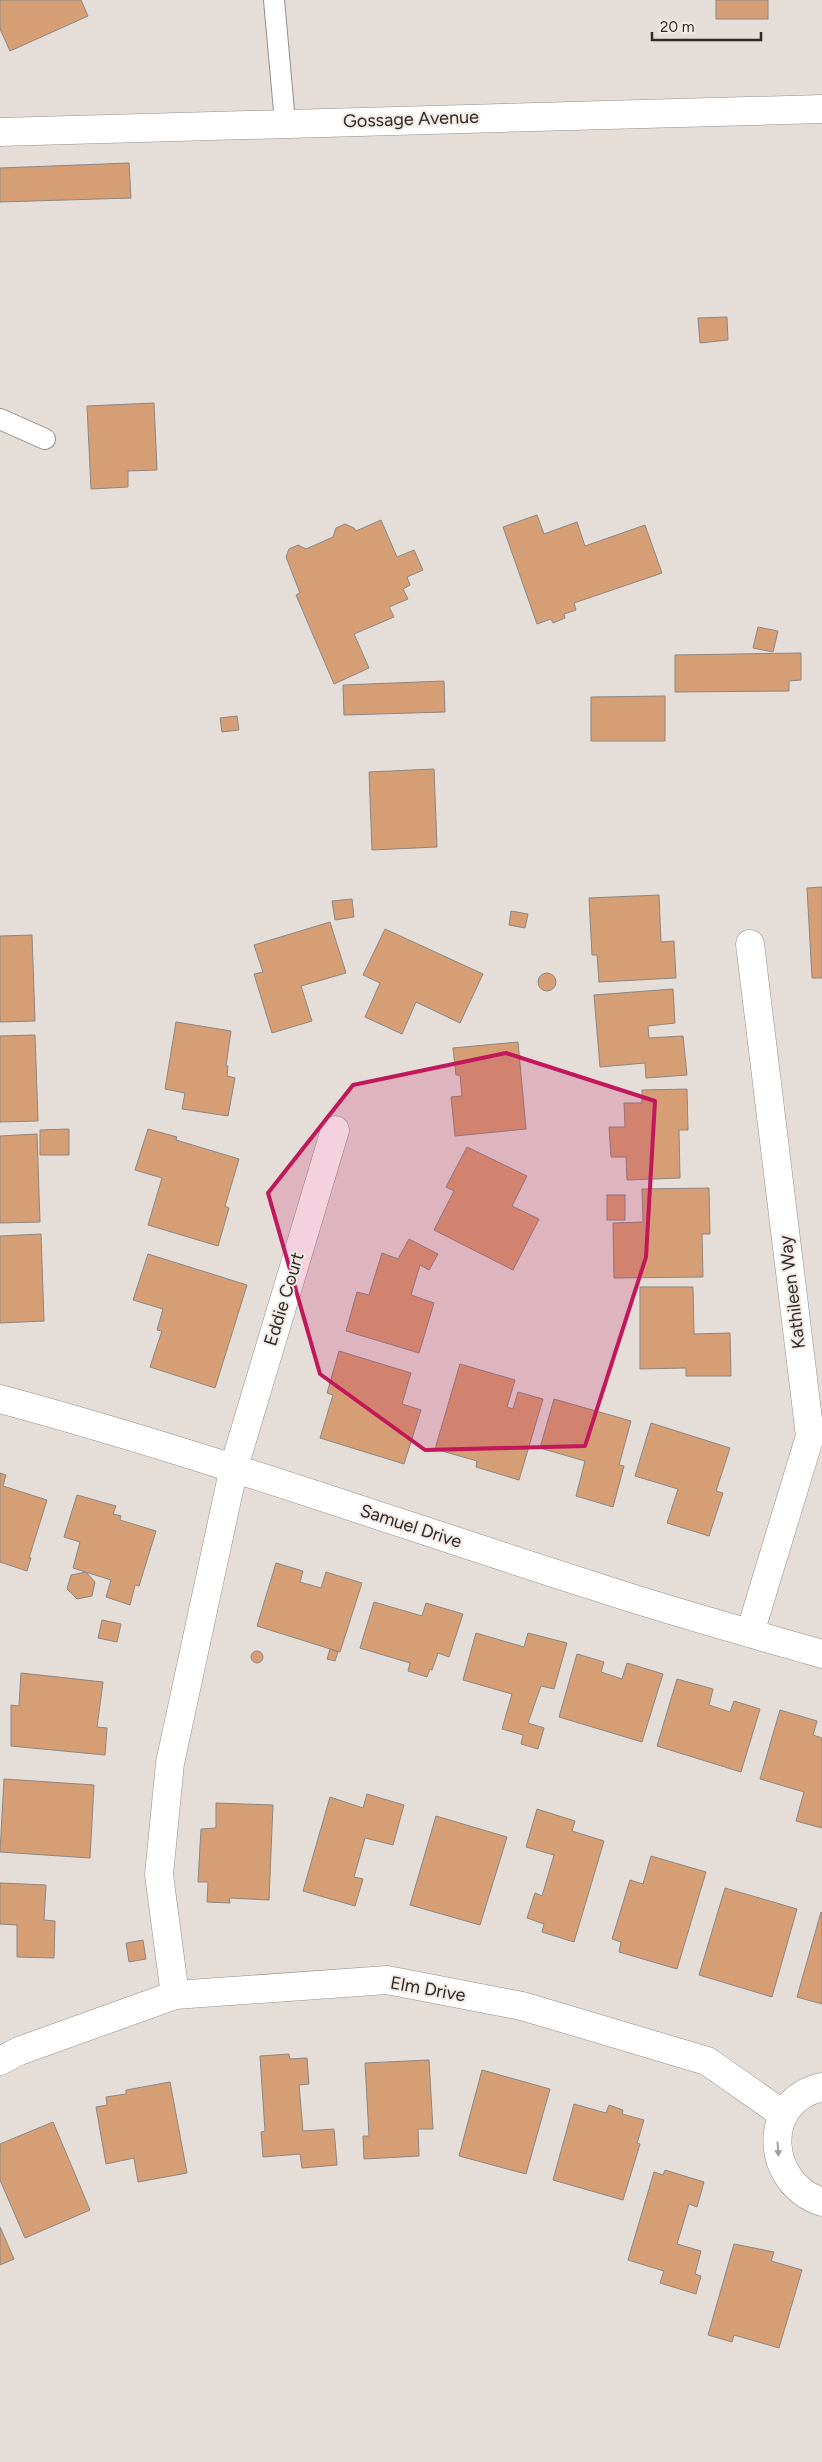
<svg xmlns="http://www.w3.org/2000/svg" width="822" height="2462" font-family="Figtree,sans-serif">
  <rect width="100%" height="100%" fill="#e5ddd8"/>
  <!-- building -->
  <g fill="#d59e75" stroke="#8d8681">
    <path d="M0,0H81L88,16L10,51L0,29Z"/>
    <rect x="716" y="0" width="52" height="19"/>
    <path d="M129,163L131,198L0,202V168Z"/>
    <path d="M727,317L728,340L700,343L698,318Z"/>
    <path d="M154,403L157,470L128,471V487L91,489L87,406Z"/>
    <path d="M537,515L544,534L577,522L585,546L645,525L662,573L574,603L576,610L564,614L565,618L553,623L551,619L537,624L503,527Z"/>
    <path d="M381,520L397,557L414,550L423,570L407,577L410,585L403,589L408,599L389,607L394,617L354,634L369,668L334,684L296,595L300,593L286,557L289,549L298,545L306,549L333,537L336,528L345,524L354,528L356,531Z"/>
    <path d="M758,627L778,631L773,652L753,648Z"/>
    <path d="M801,653V680L789,681V691L675,692V655Z"/>
    <path d="M444,681L445,712L344,715L343,685Z"/>
    <path d="M665,696V741H591V697Z"/>
    <path d="M237,716L239,730L222,732L220,718Z"/>
    <path d="M434,769L437,847L372,850L369,772Z"/>
    <path d="M822,887V978H812L807,888Z"/>
    <path d="M659,895L661,942L674,941L676,978L599,982L597,955H592L589,898Z"/>
    <path d="M352,899L354,917L335,920L332,901Z"/>
    <path d="M511,911L528,914L525,928L509,925Z"/>
    <path d="M330,922L346,973L301,986L312,1021L272,1033L254,974L263,972L254,945Z"/>
    <path d="M385,929L483,974L460,1023L416,1002L402,1034L365,1017L380,983L363,975Z"/>
    <path d="M32,935L35,1021L0,1022V936Z"/>
    <circle cx="547" cy="982" r="9"/>
    <path d="M673,989L675,1023L648,1026L649,1038L683,1036L687,1075L646,1078L645,1063L600,1067L594,995Z"/>
    <path d="M176,1022L231,1031L226,1066H228L227,1076L235,1078L228,1116L182,1109L185,1093L165,1089Z"/>
    <path d="M35,1035L38,1121L0,1122V1036Z"/>
    <path d="M518,1042L526,1129L455,1136L451,1097L462,1096L460,1075H456L453,1048Z"/>
    <path d="M687,1089L688,1130H679L680,1178L627,1180L626,1157H611L609,1127H625L624,1103H642V1090Z"/>
    <path d="M69,1129V1155H40V1130Z"/>
    <path d="M148,1129L177,1137L176,1140L239,1159L225,1206L229,1208L218,1246L148,1225L162,1178L135,1170Z"/>
    <path d="M37,1134L40,1222L0,1223V1136Z"/>
    <path d="M467,1147L527,1176L512,1206L539,1219L513,1270L434,1230L454,1191L446,1187Z"/>
    <path d="M709,1188L710,1234H702L703,1277L614,1278L613,1223L643,1222L642,1189Z"/>
    <rect x="607" y="1195" width="18" height="25"/>
    <path d="M41,1234L44,1321L0,1323V1236Z"/>
    <path d="M409,1239L438,1254L429,1270L420,1265L411,1295L434,1303L419,1353L346,1331L357,1292L369,1295L382,1253L398,1259Z"/>
    <path d="M148,1254L247,1285L215,1388L150,1367L162,1331L157,1330L163,1309L133,1300Z"/>
    <path d="M640,1287H693L694,1334L730,1333L731,1376H686V1368L640,1369Z"/>
    <path d="M339,1351L411,1373L402,1404L421,1410L404,1464L320,1438L333,1395L327,1393Z"/>
    <path d="M460,1364L515,1380L507,1407L513,1409L518,1392L543,1399L519,1480L476,1467L477,1461L435,1449Z"/>
    <path d="M554,1399L631,1421L619,1465L624,1466L613,1507L576,1496L585,1461L540,1448Z"/>
    <path d="M651,1423L730,1448L716,1491L723,1493L709,1536L667,1523L678,1489L635,1476Z"/>
    <path d="M0,1473L6,1475L3,1486L47,1500L29,1558H31L27,1571L0,1562Z"/>
    <path d="M77,1495L116,1506L113,1514L121,1516L120,1520L156,1531L139,1586L135,1585L130,1605L106,1597L111,1580L73,1568L80,1542L64,1537Z"/>
    <path d="M276,1563L303,1571L300,1582L321,1588L326,1572L362,1583L340,1652L257,1626Z"/>
    <path d="M86,1572L95,1582L92,1596L77,1599L67,1589L71,1575Z"/>
    <path d="M374,1602L422,1616L426,1603L463,1614L449,1657L438,1653L432,1670L430,1669L427,1677L408,1671L410,1663L360,1648Z"/>
    <path d="M102,1620L121,1624L117,1642L98,1638Z"/>
    <path d="M476,1633L524,1647L528,1633L567,1643L554,1689L541,1686L528,1723L544,1728L538,1749L521,1744L523,1735L502,1729L512,1694L463,1680Z"/>
    <path d="M330,1649L338,1652L335,1661L327,1659Z"/>
    <circle cx="257" cy="1657" r="6"/>
    <path d="M577,1654L604,1662L601,1672L622,1679L627,1663L663,1674L642,1742L559,1717Z"/>
    <path d="M21,1673L103,1682L97,1727L107,1728L105,1755L11,1746V1705L19,1706Z"/>
    <path d="M677,1679L713,1689L709,1705L730,1712L734,1701L760,1709L741,1772L657,1746Z"/>
    <path d="M780,1710L817,1721L813,1735L822,1738V1828L796,1821L804,1792L760,1779Z"/>
    <path d="M4,1779L94,1785L90,1858L0,1852Z"/>
    <path d="M367,1794L404,1805L393,1845L365,1838L354,1877L363,1879L355,1906L303,1891L330,1797L363,1808Z"/>
    <path d="M216,1803L273,1805L269,1900L229,1898L230,1903L207,1902L208,1882H198L201,1829L216,1828Z"/>
    <path d="M537,1809L575,1821L572,1831L604,1841L574,1942L542,1932L544,1924L527,1918L535,1893L542,1896L554,1855L526,1847Z"/>
    <path d="M436,1816L507,1837L480,1925L410,1905Z"/>
    <path d="M651,1856L706,1872L677,1969L619,1952L621,1942L612,1939L630,1880L643,1884Z"/>
    <path d="M0,1883L46,1885L44,1920L55,1921L54,1958L17,1957V1925L0,1924Z"/>
    <path d="M725,1888L797,1909L772,1997L699,1975Z"/>
    <path d="M821,1912L822,1913V2004L797,1997Z"/>
    <path d="M143,1940L146,1959L129,1962L126,1943Z"/>
    <path d="M289,2054L290,2059L307,2058L309,2084L299,2085L303,2131L334,2129L337,2165L302,2168L300,2154L263,2157L261,2132L265,2131L260,2056Z"/>
    <path d="M429,2060L433,2129H418L419,2156L364,2159L363,2136H369L365,2063Z"/>
    <path d="M482,2070L550,2089L526,2174L459,2156Z"/>
    <path d="M170,2082L187,2173L138,2182L134,2158L106,2164L96,2107L107,2105L106,2097L126,2094V2090Z"/>
    <path d="M574,2104L606,2113L609,2105L623,2110L622,2114L644,2120L637,2143L640,2144L623,2200L553,2180Z"/>
    <path d="M53,2122L90,2210L25,2238L0,2180V2144Z"/>
    <path d="M665,2170L704,2182L697,2207L689,2204L677,2244L701,2251L695,2274L701,2276L696,2294L660,2283L664,2271L628,2260L654,2172L663,2175Z"/>
    <path d="M0,2227L14,2259L0,2265Z"/>
    <path d="M734,2244L774,2252L771,2261L802,2270L779,2348L734,2335L732,2342L708,2335Z"/>
  </g>
  <g fill="none" stroke-linecap="round" stroke-linejoin="round">
    <defs>
      <g id="service">
        <path d="M274,0L285,122"/>
        <path d="M0,419L45,439"/>
      </g>
      <g id="minor">
        <path d="M750,944L810,1436L750,1633"/>
        <path d="M0,1399C201,1453 396,1523 594,1586C669,1611 746,1632 822,1654"/>
        <path d="M175,1995L159,1875L170,1763L234,1467L335,1130"/>
        <path d="M0,2061L19,2051L175,1995L387,1980L522,2006L707,2061L784,2115"/>
        <path d="M822,2087C760,2101 765,2183 822,2202"/>
      </g>
      <path id="tertiary" d="M0,132L822,109"/>
    </defs>
    <!-- service casing -->
    <use href="#service" stroke="#958e89" stroke-width="22"/>
    <!-- minor casing -->
    <use href="#minor" stroke="#958e89" stroke-width="29"/>
    <!-- tertiary casing -->
    <use href="#tertiary" stroke="#958e89" stroke-width="29"/>
    <!-- service -->
    <use href="#service" stroke="#fff" stroke-width="20"/>
    <!-- minor -->
    <use href="#minor" stroke="#fff" stroke-width="28"/>
    <!-- tertiary -->
    <use href="#tertiary" stroke="#fff" stroke-width="28"/>
  </g>
  <!-- one-way arrows -->
  <defs><path id="oneway-solid" d="M-6-.8H1V-3.2L6.5 0L1 3.2V.8H-6Z" transform="scale(1.25)"/></defs>
  <use fill="#a09f9e" href="#oneway-solid" transform="translate(778 2149) rotate(86)"/>
  <!-- marked area -->
  <path fill="#c2185b" fill-opacity="0.2" stroke="#c2185b" stroke-width="4" stroke-linejoin="round" d="M506,1053L655,1101L646,1257L585,1446L425,1450L320,1374L268,1193L353,1085Z"/>
  <g text-anchor="middle" dominant-baseline="central" stroke-width="4" stroke-linejoin="round" paint-order="stroke">
    <!-- street labels -->
    <g font-size="18" fill="#2c2927" stroke="#f3eae5">
      <text transform="translate(411 119) rotate(-2)">Gossage Avenue</text>
      <text transform="translate(792 1292) rotate(-97)">Kathileen Way</text>
      <text transform="translate(284 1299) rotate(-73)">Eddie Court</text>
      <text transform="translate(411 1526) rotate(18)">Samuel Drive</text>
      <text transform="translate(428 1989) rotate(10)">Elm Drive</text>
    </g>
  </g>
  <!-- scale -->
  <path d="M652 32v8h109v-8" fill="none" stroke="#2c2927" stroke-width="2.5"/>
  <text x="660" y="32" font-size="15" fill="#2c2927" stroke="#f3eae5" stroke-width="4" paint-order="stroke">20 m</text>
</svg>
